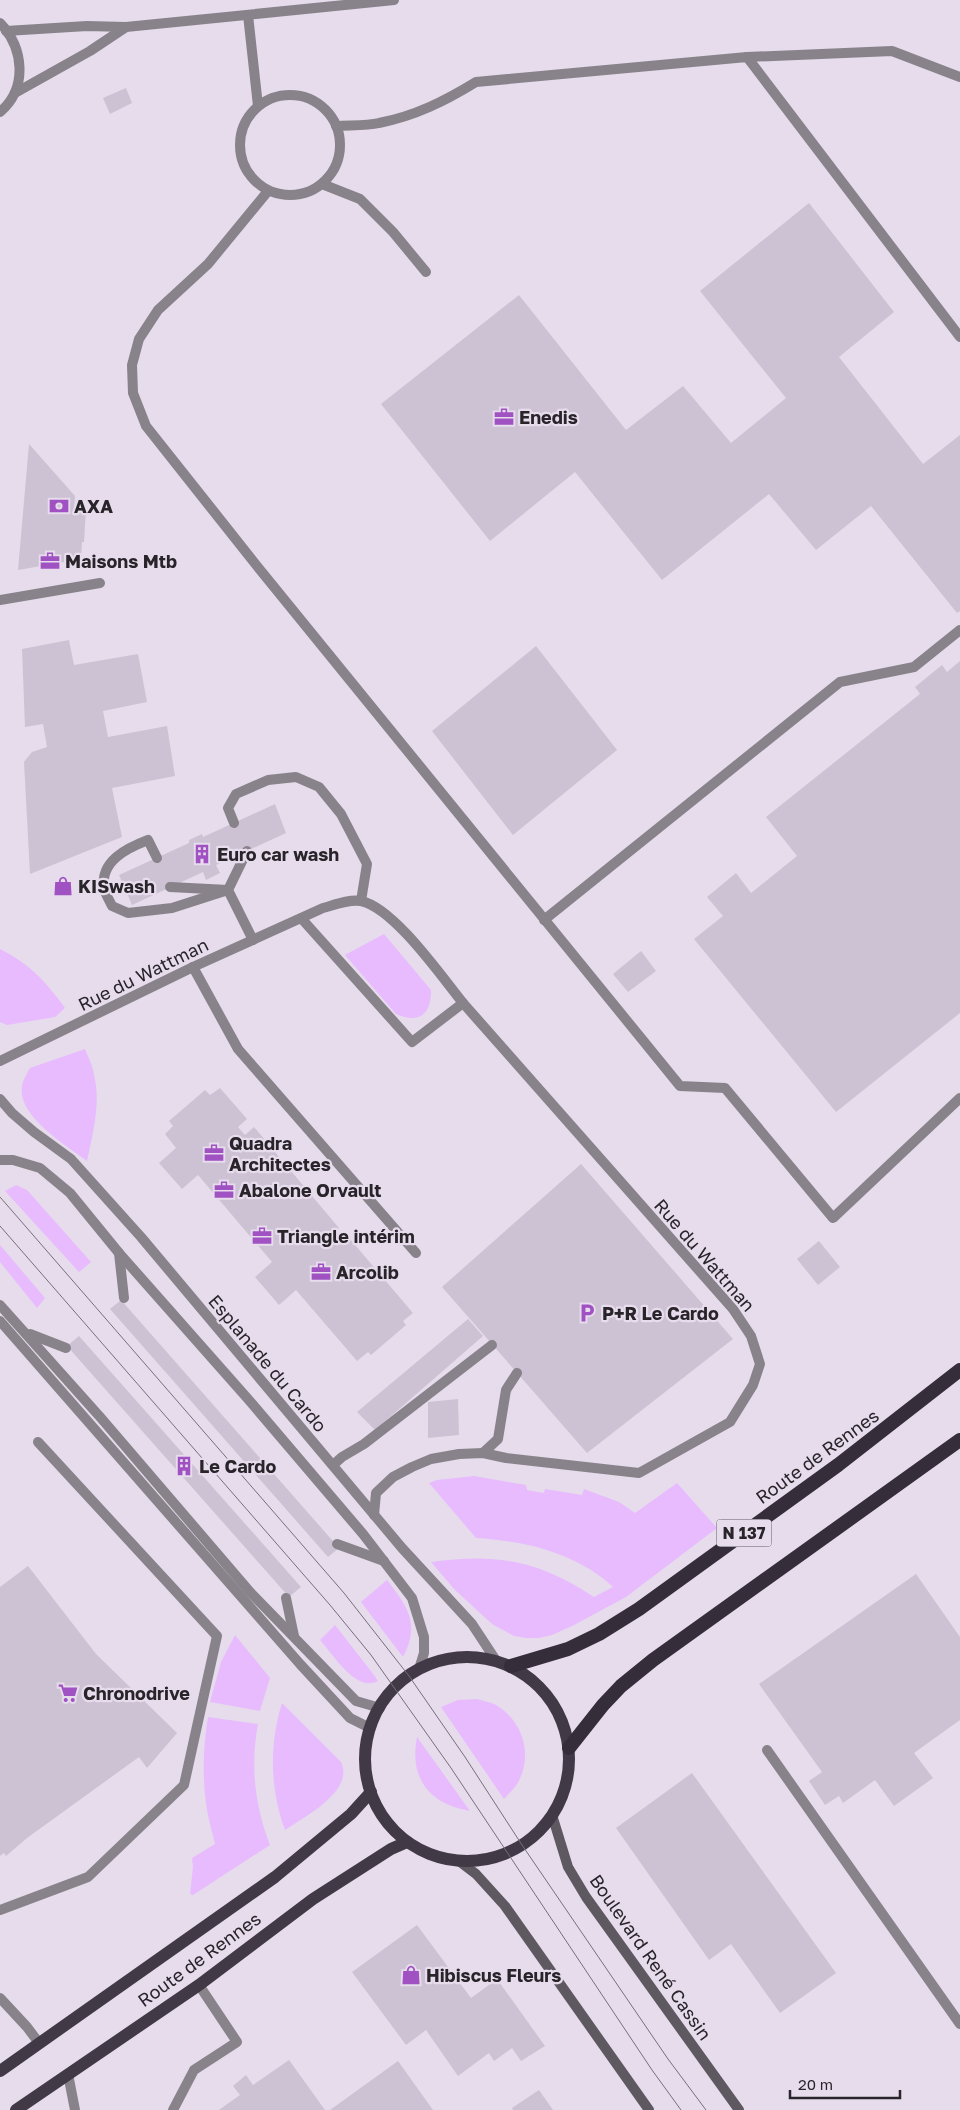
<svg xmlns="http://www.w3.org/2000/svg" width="960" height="2110" font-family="'Golos Text',sans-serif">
  <rect width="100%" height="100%" fill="#e6dcec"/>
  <!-- green -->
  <g fill="#e8bbfe">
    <path d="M384,934L431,990C431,1015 419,1024 396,1014L345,955Z"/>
    <path d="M0,949C31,965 45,981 65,1008L55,1017L7,1025L0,1022Z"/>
    <path d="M85,1049C88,1057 93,1066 94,1075C101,1103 93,1133 87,1161C66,1145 17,1116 22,1086C23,1080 27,1073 30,1068Z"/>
    <path d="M16,1185L27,1190L91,1262L79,1272L5,1191Z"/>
    <path d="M0,1245L45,1298L37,1308L0,1262Z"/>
    <path d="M474,1476L526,1485L527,1490L544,1493L545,1489L582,1495L584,1489L619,1502L635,1513L677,1483L717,1528L626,1597L574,1625L552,1635L539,1638H526L514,1636L492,1624L455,1590L431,1562C496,1553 538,1560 594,1597L613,1587C576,1553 525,1541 476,1538L429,1483L437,1480Z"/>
    <path d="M387,1580C407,1606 421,1624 403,1657L361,1602Z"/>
    <path d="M335,1625L374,1675L378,1681C356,1693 333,1654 320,1640Z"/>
    <path d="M235,1635L270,1678L260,1711L210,1702L221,1662Z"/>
    <path d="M477,1699C483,1701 490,1702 496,1705C523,1721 534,1756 517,1784C514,1789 508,1794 504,1799L441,1707L458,1700Z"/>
    <path d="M282,1703L341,1762C355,1791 304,1817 285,1830C270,1790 269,1744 282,1703Z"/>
    <path d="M208,1717L258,1724C250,1766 255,1806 270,1845L193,1895L190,1894L193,1867L192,1858L215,1844C212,1832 209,1821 207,1810C202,1779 203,1747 208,1717Z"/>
    <path d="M417,1737L470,1811C429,1804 409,1778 417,1737Z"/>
  </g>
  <!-- building -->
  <g fill="#cdc2d3">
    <path d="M126,88L132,103L110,114L103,98Z"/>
    <path d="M809,203L894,312L839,357L923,464L960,435V611L957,613L871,506L816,550L769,494L662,580L575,472L490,541L381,404L519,295L626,430L683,386L731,443L786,398L700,291Z"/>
    <path d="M29,444L75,496L74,508L86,509L84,542H82L81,558L71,557L70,561L18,570Z"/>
    <path d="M69,640L74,665L138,654L147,702L103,711L108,737L167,726L175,776L112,788L122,837L30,874L24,762L32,752L47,747L43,724L25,727L22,649Z"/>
    <path d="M536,646L617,750L513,835L432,731Z"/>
    <path d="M960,661V1013L836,1112L694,939L723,916L707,897L736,873L751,893L797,856L766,817L920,694L915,687L942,665L947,672Z"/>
    <path d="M275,804L286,833L216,865L220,873L206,880L203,872L132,905L119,875L189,843V840L202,834L203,837Z"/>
    <path d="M641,951L656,971L628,992L613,974Z"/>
    <path d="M220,1088L247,1119L238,1127L245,1135L254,1127L339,1228L335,1232L345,1244L350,1239L413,1313L403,1321L406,1325L371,1355L368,1352L357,1361L296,1290L279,1305L255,1277L272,1262L198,1175L182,1189L159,1163L176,1148L165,1134L173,1126L169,1121L205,1090L210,1095Z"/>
    <path d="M581,1164L733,1339L587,1453L442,1287Z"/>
    <path d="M819,1241L840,1267L818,1285L797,1259Z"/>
    <path d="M121,1300L339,1548L328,1557L110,1309Z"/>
    <path d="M468,1319L483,1336L375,1430L357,1412Z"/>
    <path d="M79,1336L301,1587L289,1597L67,1346Z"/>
    <path d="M458,1399L459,1435L428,1438V1402Z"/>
    <path d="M28,1566L96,1654L177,1733L147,1768L139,1757L27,1838L6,1856L4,1853L0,1856V1587Z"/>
    <path d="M916,1574L960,1637V1720L914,1753L933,1778L894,1806L875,1780L843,1803L839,1796L825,1805L809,1781L822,1772L759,1684Z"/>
    <path d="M692,1773L836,1973L780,2013L731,1944L709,1960L616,1828Z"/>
    <path d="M417,1925L471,1998L497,1979L545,2046L521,2061L512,2048L494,2061L489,2053L458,2076L426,2030L406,2045L352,1972Z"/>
    <path d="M289,2060L325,2110H219L240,2095L233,2086L246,2075L253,2085Z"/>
    <path d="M398,2061L433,2110H330Z"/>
    <path d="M539,2090L553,2110H513L512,2108Z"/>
  </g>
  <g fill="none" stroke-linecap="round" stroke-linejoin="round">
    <!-- service -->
    <g stroke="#88838a" stroke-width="10">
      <path d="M248,15L258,106"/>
      <path d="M747,57L892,51L960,77"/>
      <circle cx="290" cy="145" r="50"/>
      <path d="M336,126C350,125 366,126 379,123C415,116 445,101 476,82L747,57L960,337"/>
      <path d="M322,184L360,199L393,232L426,272"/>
      <path d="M268,191L208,264L158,310L139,339L132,365L133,393L146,426L257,566L680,1086L725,1088L833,1218L960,1098"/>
      <path d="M0,600L100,583"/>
      <path d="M234,823L228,808L236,794L268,780L296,777L319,787L341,814L367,864L361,901"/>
      <path d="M247,851L228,890L253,940"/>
      <path d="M157,858L148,840C127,848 100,861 104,888C105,894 110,901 112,906L128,913L172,908L228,890L170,887"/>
      <path d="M544,920L840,682L914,667L960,630"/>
      <path d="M193,967L238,1049L416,1253"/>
      <path d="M0,1160H13L40,1168L70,1193L119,1253L248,1399L363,1534L412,1598L424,1637V1653L419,1669"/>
      <path d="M119,1253L124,1298"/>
      <path d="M0,1305L101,1418L250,1592L356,1701L380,1708"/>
      <path d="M30,1334L66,1348"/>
      <path d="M483,1453L498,1439L506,1390L517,1373"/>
      <path d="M333,1465L342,1457L364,1444L492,1345"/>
      <path d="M374,1515L376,1493L393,1477L412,1467L431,1459L459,1454L483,1453L506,1458L639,1473L730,1422L753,1385L760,1364L751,1336L733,1309L463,1003"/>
      <path d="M337,1544L384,1561"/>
      <path d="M286,1598L294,1636"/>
      <path d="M767,1750L960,2024"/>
      <path d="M0,1910L88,1877L184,1785L217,1636L38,1442"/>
      <path d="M173,2110L194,2070L237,2042L199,1985"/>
    </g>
    <!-- minor -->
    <g stroke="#88838a" stroke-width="10">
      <path d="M0,23C24,48 28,88 0,112"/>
      <path d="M6,31L87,26L126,27L394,0"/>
      <path d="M15,93L90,51L126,27"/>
      <path d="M0,1061L193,967L323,908C334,905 349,899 361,901C394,908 441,976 463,1003L412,1042L301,918"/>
      <path d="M0,1099L12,1113L34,1132L71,1159L141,1237L402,1548L472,1624L497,1662"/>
      <path d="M0,1321L300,1664L350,1718L370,1728"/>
      <path d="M0,1998L27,2027L39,2043"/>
      <path d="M68,2074L75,2110"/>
    </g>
    <!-- secondary -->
    <g stroke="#5e5861" stroke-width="10">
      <path d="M552,1815L568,1867L586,1897L739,2110"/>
      <path d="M459,1861L476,1874L505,1906L649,2110"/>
    </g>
    <!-- primary -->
    <g stroke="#413945" stroke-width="12">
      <circle cx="467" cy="1759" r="102"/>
      <path d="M0,2071L275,1877L351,1814L371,1792"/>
      <path d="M16,2110L199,1985L313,1899L391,1849L407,1842"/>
    </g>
    <!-- trunk -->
    <g stroke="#352d39" stroke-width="14">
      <path d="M511,1666L568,1649L599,1634L639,1609L838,1465L960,1370"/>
      <path d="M569,1748L603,1705L621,1686L653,1660L960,1440"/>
    </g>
    <!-- tram -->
    <g stroke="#766f79" stroke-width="1">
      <path d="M0,1197L344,1593L409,1676L465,1757L522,1845L668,2059L706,2110"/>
      <path d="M0,1226L330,1605L371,1655L451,1768L652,2070L681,2110"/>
    </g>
  </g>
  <!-- icons -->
  <defs>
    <symbol id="office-bare" viewBox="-9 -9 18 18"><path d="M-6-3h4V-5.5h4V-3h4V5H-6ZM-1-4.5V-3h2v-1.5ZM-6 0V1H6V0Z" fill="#a051c2" stroke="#e6dcec" stroke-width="2.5" paint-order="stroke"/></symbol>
    <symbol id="bank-bare" viewBox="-9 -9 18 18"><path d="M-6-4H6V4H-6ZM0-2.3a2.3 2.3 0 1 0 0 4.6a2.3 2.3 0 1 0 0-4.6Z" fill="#a051c2" stroke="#e6dcec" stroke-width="2.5" paint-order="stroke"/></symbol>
    <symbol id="building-bare" viewBox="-9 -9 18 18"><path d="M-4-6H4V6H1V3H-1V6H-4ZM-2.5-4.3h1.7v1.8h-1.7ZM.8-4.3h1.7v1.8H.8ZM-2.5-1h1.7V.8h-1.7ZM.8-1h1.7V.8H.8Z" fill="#a051c2" stroke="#e6dcec" stroke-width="2.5" paint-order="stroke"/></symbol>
    <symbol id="shop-bare" viewBox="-9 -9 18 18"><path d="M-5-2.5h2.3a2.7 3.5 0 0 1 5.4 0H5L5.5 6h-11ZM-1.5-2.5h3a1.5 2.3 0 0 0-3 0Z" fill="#a051c2" stroke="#e6dcec" stroke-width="2.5" paint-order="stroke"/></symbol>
    <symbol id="parking-bare" viewBox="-9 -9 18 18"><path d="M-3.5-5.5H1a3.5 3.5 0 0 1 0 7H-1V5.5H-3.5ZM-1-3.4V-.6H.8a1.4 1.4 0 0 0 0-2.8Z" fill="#a051c2" stroke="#e6dcec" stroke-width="2.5" paint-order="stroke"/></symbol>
    <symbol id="supermarket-bare" viewBox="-9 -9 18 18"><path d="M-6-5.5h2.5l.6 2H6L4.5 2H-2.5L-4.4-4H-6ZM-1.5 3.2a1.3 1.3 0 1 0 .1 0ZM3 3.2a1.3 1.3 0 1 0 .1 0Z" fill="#a051c2" stroke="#e6dcec" stroke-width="2.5" paint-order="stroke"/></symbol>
  </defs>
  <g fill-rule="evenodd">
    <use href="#office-bare" x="490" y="403" width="28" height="28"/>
    <use href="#bank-bare" x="45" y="492" width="28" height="28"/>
    <use href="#office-bare" x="36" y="547" width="28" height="28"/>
    <use href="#building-bare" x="188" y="840" width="28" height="28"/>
    <use href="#shop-bare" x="49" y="872" width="28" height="28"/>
    <use href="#office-bare" x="200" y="1139" width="28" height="28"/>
    <use href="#office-bare" x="210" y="1176" width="28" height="28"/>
    <use href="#office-bare" x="248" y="1222" width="28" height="28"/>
    <use href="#office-bare" x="307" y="1258" width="28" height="28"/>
    <use href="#parking-bare" x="573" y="1299" width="28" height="28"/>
    <use href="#building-bare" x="170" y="1452" width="28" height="28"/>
    <use href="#supermarket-bare" x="54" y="1679" width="28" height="28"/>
    <use href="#shop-bare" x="397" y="1961" width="28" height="28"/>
  </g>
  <g text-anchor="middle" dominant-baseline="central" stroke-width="4.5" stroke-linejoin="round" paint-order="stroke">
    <!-- shield labels -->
    <rect fill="#e6dcec" stroke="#615b64" stroke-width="1" x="716.5" y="1519.5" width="55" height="27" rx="4"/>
    <g font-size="16" font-weight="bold" fill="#28242a">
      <text x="744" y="1533">N 137</text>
    </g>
    <!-- poi labels -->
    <g font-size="18" font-weight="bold" fill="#28242a" stroke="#e6dcec" text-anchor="start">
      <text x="519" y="417">Enedis</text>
      <text x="74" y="506">AXA</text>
      <text x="65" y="561">Maisons Mtb</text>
      <text x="217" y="854">Euro car wash</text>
      <text x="78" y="886">KISwash</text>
      <text x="229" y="1143">Quadra<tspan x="229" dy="21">Architectes</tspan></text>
      <text x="239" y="1190">Abalone Orvault</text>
      <text x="277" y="1236">Triangle intérim</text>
      <text x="336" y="1272">Arcolib</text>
      <text x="602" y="1313">P+R Le Cardo</text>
      <text x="199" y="1466">Le Cardo</text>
      <text x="83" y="1693">Chronodrive</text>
      <text x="426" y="1975">Hibiscus Fleurs</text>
    </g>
    <!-- street labels -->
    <g font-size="18" fill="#28242a" stroke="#e6dcec">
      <text transform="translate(143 974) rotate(-26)">Rue du Wattman</text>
      <text transform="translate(705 1255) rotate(49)">Rue du Wattman</text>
      <text transform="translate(268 1363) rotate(50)">Esplanade du Cardo</text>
      <text transform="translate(817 1456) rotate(-36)">Route de Rennes</text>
      <text transform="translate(651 1957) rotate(55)">Boulevard René Cassin</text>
      <text transform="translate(199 1959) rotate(-36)">Route de Rennes</text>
    </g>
  </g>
  <!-- scale -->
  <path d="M790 2090v8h110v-8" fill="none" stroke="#28242a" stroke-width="2.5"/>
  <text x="798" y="2090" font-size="15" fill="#28242a" stroke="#e6dcec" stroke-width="4" paint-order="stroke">20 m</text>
</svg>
